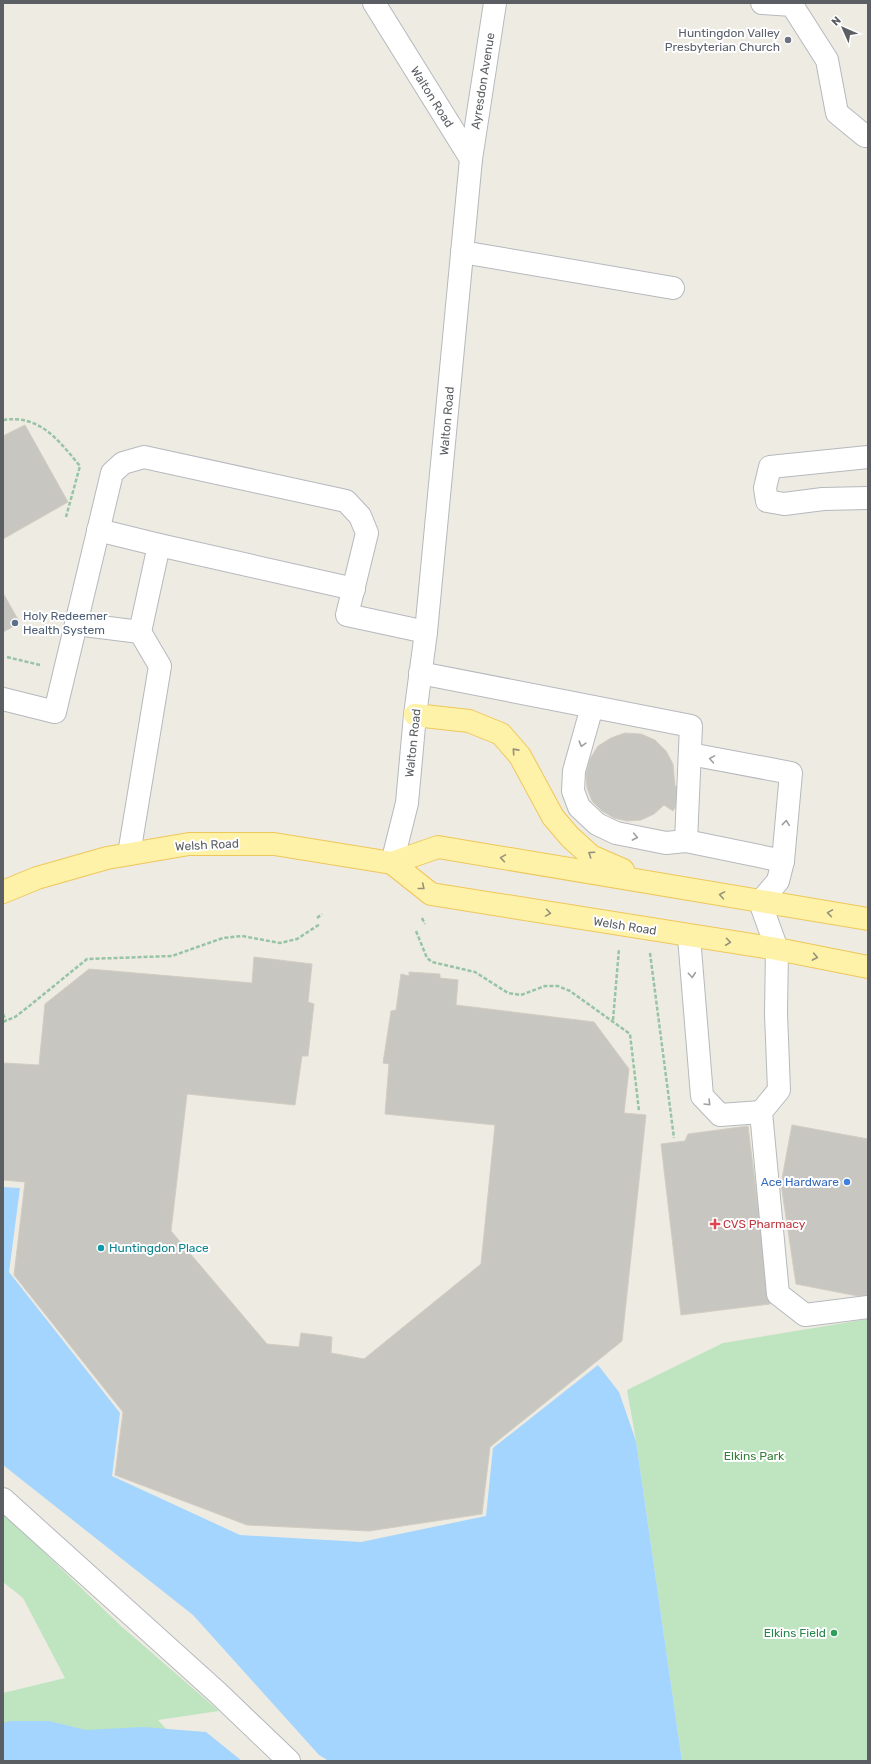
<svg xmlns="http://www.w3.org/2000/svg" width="871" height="1764" font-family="Rubik,sans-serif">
  <rect width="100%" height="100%" fill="#eeebe3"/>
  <!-- green -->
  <g fill="#bfe5c0">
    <path d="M868,1319V1761H682L636,1441L627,1390L723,1343Z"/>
    <path d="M3,1513L121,1626L219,1711L158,1720L195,1761H3V1693L65,1678L23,1598L3,1582Z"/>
  </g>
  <!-- water -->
  <g fill="#a3d5fe">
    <path d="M3,1187L20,1188L9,1272L120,1413L112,1476L240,1535L361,1542L486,1516L493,1448L598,1365L619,1392L636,1441L682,1761H329L319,1755L193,1615L3,1465Z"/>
    <path d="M11,1721H49L86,1730L143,1727L206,1732L242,1761H3V1723Z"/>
  </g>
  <!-- building -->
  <g fill="#c8c6c0" stroke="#d2cdc1">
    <path d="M25,425L68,502L3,539V436Z"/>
    <path d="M3,593L20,623L3,632Z"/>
    <path d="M625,733L641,734L655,740L666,751L673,764L675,786L683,788L680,799L673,811L664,805L654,814L641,820L627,821L614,818L602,811L592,801L587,788L586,774L590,759L598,746L611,738Z"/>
    <path d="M254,957L312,964L308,1002L314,1004L308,1056H302L295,1105L187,1094L171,1231L267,1344L299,1347L301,1333L332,1337L331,1353L364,1359L481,1264L495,1125L385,1114L389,1064L383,1063L391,1011L396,1010L401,974L409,976V972L440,974V978L458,980L456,1005L594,1022L629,1069L624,1113L646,1115L622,1341L490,1447L482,1514L369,1531L247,1525L115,1475L123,1412L14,1275L25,1182L3,1180V1063L39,1065L45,1004L89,969L252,983Z"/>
    <path d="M792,1125L868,1139V1298L796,1284L781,1184Z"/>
    <path d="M748,1126L770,1304L681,1315L661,1144L685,1141L688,1134Z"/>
  </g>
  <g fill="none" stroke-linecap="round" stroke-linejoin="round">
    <defs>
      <g id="minor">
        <path d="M374,3L471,159L426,632L415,715L407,803L392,863"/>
        <path d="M762,3L792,5L827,60L837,113L865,136L868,135"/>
        <path d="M471,159L495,3"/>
        <path d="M462,252L673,288"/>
        <path d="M868,457L770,467L765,488L767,501L784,504L823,499L868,498"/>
        <path d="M98,530L159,545L354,589"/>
        <path d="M76,624L140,632L160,666L129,854"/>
        <path d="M140,632L159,545"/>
        <path d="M420,673L691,726L686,841"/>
        <path d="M3,699L55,712L112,473L123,463L144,457L346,501L360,516L367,533L347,615L426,632"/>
        <path d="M592,707L574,771L573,791L579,807L597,824L616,833L666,843L686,841L783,861"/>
        <path d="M690,754L791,773L783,861L778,881L760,902L777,949L776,1014L779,1090L761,1112L778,1294L805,1315L868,1307"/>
        <path d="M689,937L702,1096L720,1115L761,1112"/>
        <path d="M3,1499L218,1693L289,1761"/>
      </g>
      <g id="major">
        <path d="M415,715L469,721L501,734L520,756L553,817L570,837L591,856L623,870"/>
        <path d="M392,863L431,894L777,949L868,967"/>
        <path d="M3,892L37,878L107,858L189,844H274L392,863L438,847L868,919"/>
      </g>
    </defs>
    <!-- minor casing -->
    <use href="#minor" stroke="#b5b9bd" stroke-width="24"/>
    <!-- major casing -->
    <use href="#major" stroke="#efc75a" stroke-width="24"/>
    <!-- path -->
    <g stroke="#97c4a5" stroke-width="2.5" stroke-dasharray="4 2" stroke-linecap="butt">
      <path d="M3,420C40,414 59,441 80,466L66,517"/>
      <path d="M7,657L40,665"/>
      <path d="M317,918L322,914"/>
      <path d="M422,918L425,924"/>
      <path d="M416,931L427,958L432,962L475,972L508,993L521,995L545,986H558L570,991L630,1034L639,1111"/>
      <path d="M650,953L674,1138"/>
      <path d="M3,1014L6,1021"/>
      <path d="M613,1020L619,949"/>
      <path d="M3,1022L15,1017L28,1007L87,959L172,956L223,938L242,936L280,943L297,939L320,924"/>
    </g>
    <!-- minor -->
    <use href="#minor" stroke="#fff" stroke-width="22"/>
    <!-- major -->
    <use href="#major" stroke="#fef1a8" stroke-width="22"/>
  </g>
  <!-- one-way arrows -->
  <defs><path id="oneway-chevron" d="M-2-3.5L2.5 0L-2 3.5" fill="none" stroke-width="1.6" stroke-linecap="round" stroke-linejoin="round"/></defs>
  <g stroke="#9d9fa1">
    <use href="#oneway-chevron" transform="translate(582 744) rotate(106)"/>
    <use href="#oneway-chevron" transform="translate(712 759) rotate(-170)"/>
    <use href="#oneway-chevron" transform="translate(786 823) rotate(-84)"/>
    <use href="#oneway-chevron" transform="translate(635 837) rotate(11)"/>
    <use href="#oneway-chevron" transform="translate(692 975) rotate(85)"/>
    <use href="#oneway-chevron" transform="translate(708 1103) rotate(46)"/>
  </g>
  <g stroke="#94927b">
    <use href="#oneway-chevron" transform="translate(515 751) rotate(-132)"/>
    <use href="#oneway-chevron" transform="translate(591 854) rotate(-146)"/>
    <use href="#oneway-chevron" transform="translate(503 858) rotate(-171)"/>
    <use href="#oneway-chevron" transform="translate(422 887) rotate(39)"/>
    <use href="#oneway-chevron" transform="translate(722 895) rotate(-170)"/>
    <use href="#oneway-chevron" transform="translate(548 913) rotate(9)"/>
    <use href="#oneway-chevron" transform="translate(830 913) rotate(-171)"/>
    <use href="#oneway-chevron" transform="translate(728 942) rotate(8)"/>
    <use href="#oneway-chevron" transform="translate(815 957) rotate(11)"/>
  </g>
  <!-- markers -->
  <circle fill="#6b7280" stroke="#fff" stroke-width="1.5" cx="788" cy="40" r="4"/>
  <circle fill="#5c6f8a" stroke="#fff" stroke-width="1.5" cx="15" cy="623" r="4"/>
  <circle fill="#3f7fe0" stroke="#fff" stroke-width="1.5" cx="847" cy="1182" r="4"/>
  <path fill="#e0444e" stroke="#fff" stroke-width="1.5" d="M713 1218h4v4h4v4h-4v4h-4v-4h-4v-4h4z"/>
  <circle fill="#0f9aa8" stroke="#fff" stroke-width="1.5" cx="101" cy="1248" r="4"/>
  <circle fill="#2e9e5b" stroke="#fff" stroke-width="1.5" cx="834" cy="1633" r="4"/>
  <g text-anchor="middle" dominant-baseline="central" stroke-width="4" stroke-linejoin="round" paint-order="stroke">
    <!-- worship labels -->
    <g font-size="12" fill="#5b616d" stroke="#fff" text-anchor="end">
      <text x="780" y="33">Huntingdon Valley<tspan x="780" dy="14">Presbyterian Church</tspan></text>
    </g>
    <!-- street labels -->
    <g font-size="12" fill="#5b5f63" stroke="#fff">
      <text transform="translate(483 81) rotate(-81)">Ayresdon Avenue</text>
      <text transform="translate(432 97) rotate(58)">Walton Road</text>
      <text transform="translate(447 421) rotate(-85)">Walton Road</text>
      <text transform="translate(413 743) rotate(-84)">Walton Road</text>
      <text transform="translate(207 845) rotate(-3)">Welsh Road</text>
      <text transform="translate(625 926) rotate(9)">Welsh Road</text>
    </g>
    <!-- service labels -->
    <g font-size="12" fill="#4e5e75" stroke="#fff" text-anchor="start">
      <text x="23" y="616">Holy Redeemer<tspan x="23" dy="14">Health System</tspan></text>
    </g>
    <!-- shop labels -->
    <g font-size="12" fill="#366cbe" stroke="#fff" text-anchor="end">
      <text x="839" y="1182">Ace Hardware</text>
    </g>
    <!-- health labels -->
    <g font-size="12" fill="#be3a42" stroke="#fff" text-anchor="start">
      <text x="723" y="1224">CVS Pharmacy</text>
    </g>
    <!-- culture labels -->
    <g font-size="12" fill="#0d838f" stroke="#fff" text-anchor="start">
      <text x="109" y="1248">Huntingdon Place</text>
    </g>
    <!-- park labels -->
    <g font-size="12" fill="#358139" stroke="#fff">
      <text x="754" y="1456">Elkins Park</text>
    </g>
    <!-- leisure labels -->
    <g font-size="12" fill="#27864d" stroke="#fff" text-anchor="end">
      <text x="826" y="1633">Elkins Field</text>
    </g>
  </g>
  <!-- border -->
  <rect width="871" height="1764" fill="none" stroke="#5b5f63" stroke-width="8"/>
  <!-- north arrow -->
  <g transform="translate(843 28) rotate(315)" stroke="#ffffff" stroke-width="3" paint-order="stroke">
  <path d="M0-3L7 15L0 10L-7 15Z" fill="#5b5f63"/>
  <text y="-6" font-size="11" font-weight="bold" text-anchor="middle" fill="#5b5f63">N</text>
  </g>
</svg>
